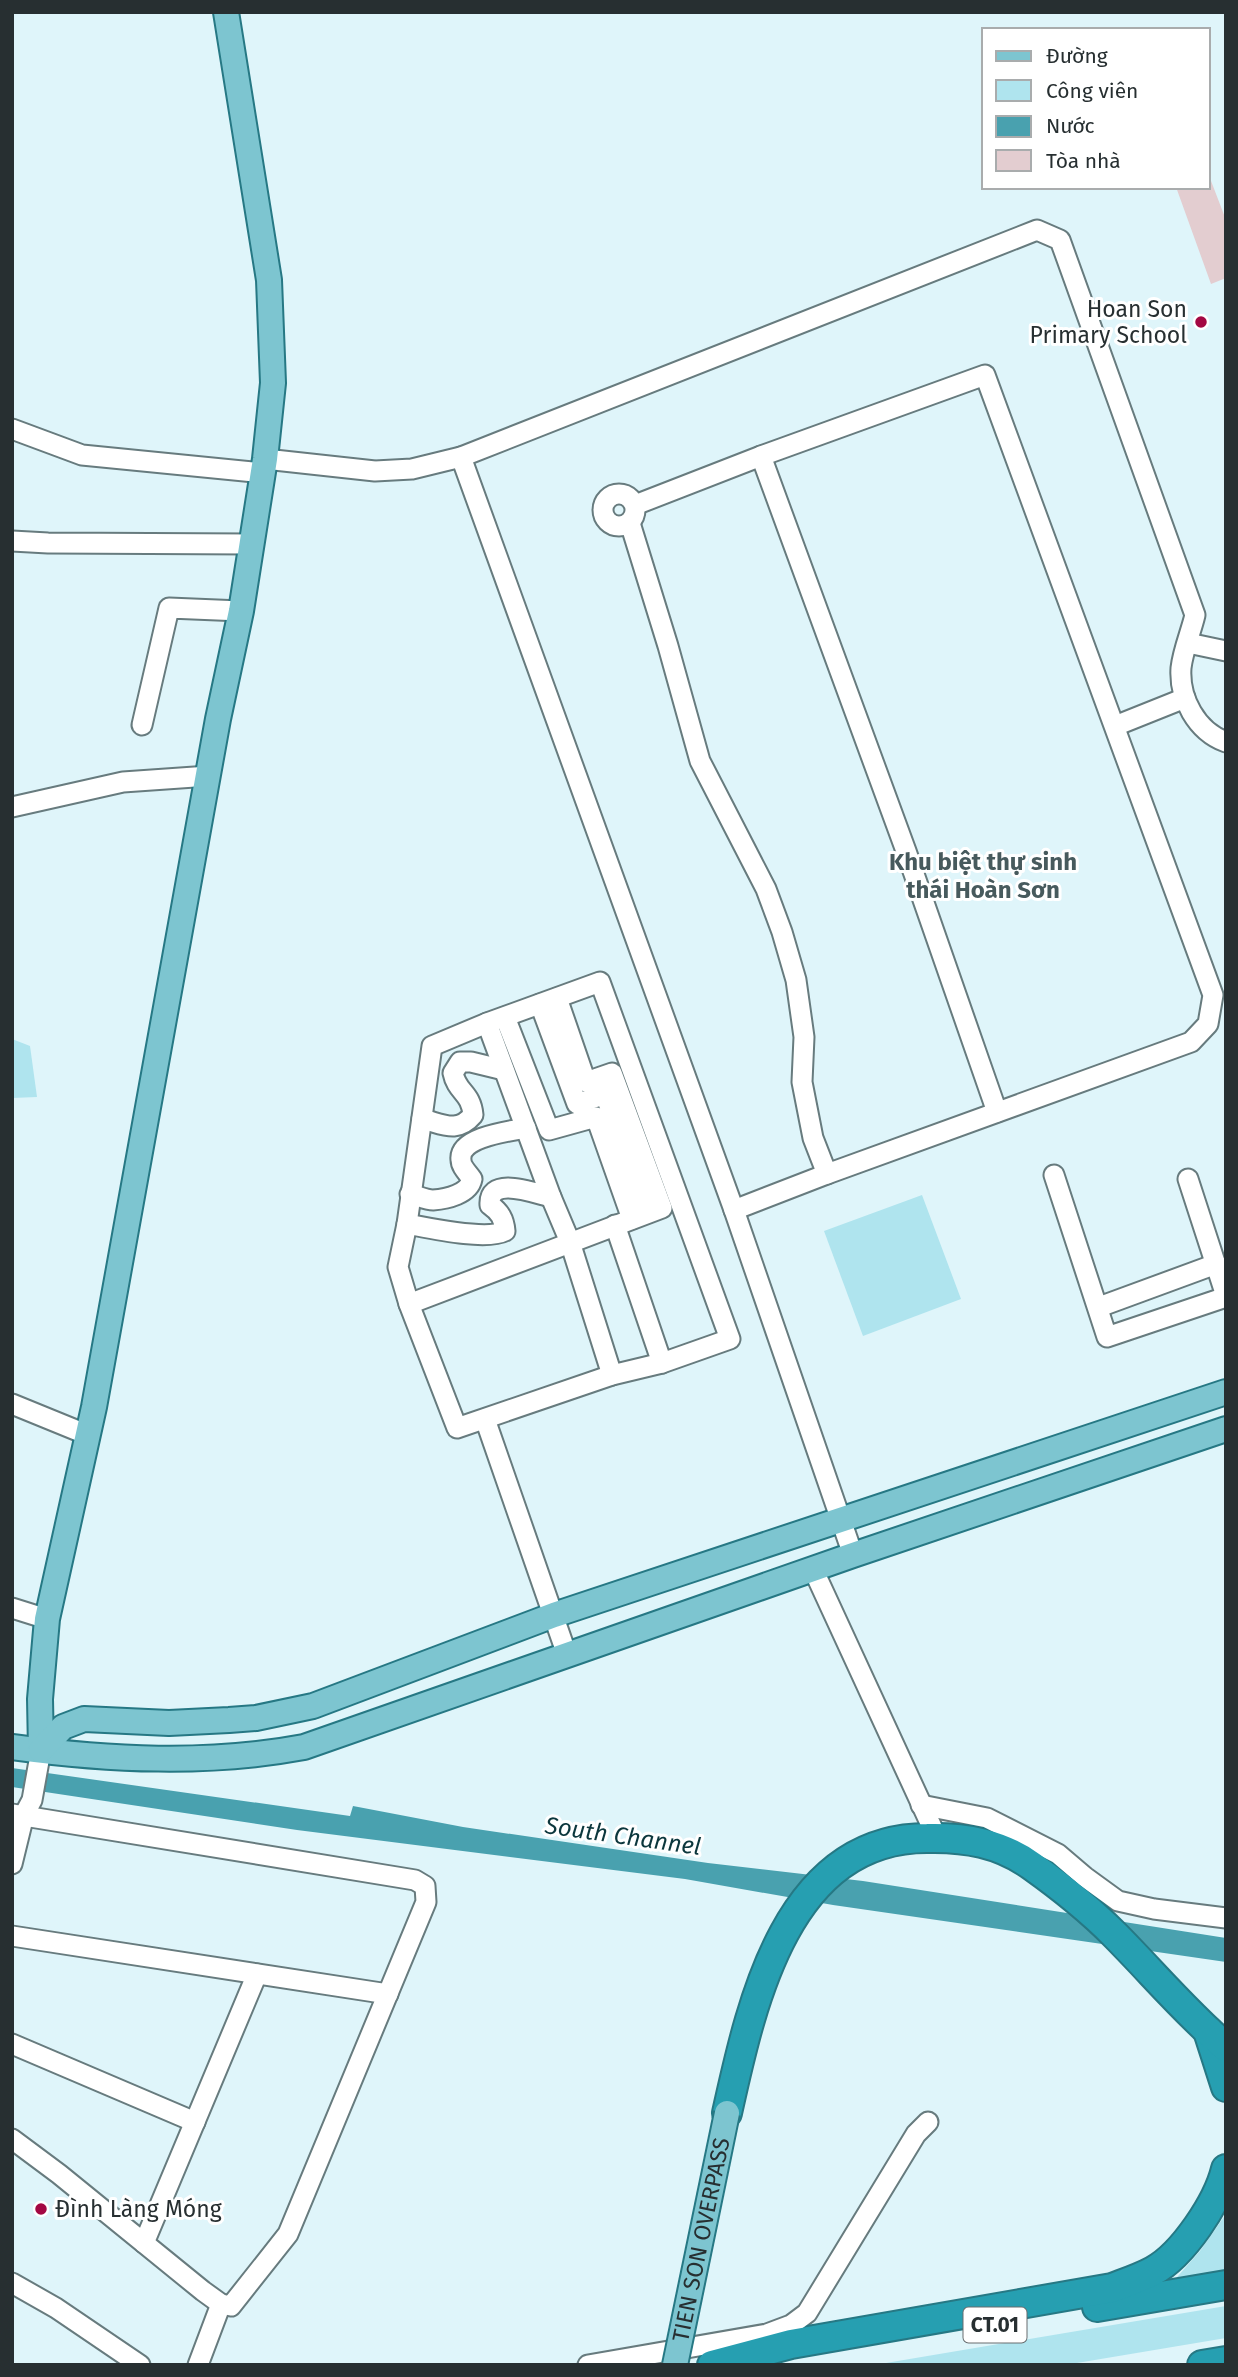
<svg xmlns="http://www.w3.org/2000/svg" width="1238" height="2377" font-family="'Fira Sans',sans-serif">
  <rect width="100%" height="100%" fill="#dff5fa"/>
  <!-- green -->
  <g fill="#afe4ee">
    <path d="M12,1039L30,1046L37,1097L12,1098Z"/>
    <path d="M922,1195L961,1299L863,1336L824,1231Z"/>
    <path d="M1226,2214V2275L1171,2284L1200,2251Z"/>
    <path d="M1226,2306V2338L1065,2365H874Z"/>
  </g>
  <!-- water -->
  <path fill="#49a1af" d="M12,1768L350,1816L353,1806L463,1827L708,1863L863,1881L1226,1938V1962L833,1905L685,1879L297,1830L12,1787Z"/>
  <!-- building -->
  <path fill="#e3cdd0" d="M1208,173L1226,220V278L1211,284L1176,187H1208Z"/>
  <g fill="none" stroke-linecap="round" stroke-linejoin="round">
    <defs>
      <g id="minor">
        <path d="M12,429L82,455L263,473"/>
        <path d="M761,456L906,851L997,1112"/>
        <path d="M265,459L375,471L412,469L461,457"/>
        <circle cx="619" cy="510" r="16"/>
        <path d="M630,523L668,646L700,761L766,889L782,932L796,980L804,1037L802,1082L813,1138L827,1174L1191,1042L1208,1024L1213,995L985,375L761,456L635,505"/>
        <path d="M12,541L48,543L251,544"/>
        <path d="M1188,643L1226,651"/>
        <path d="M142,725L169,608L241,611"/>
        <path d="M1115,726L1185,698"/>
        <path d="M12,807L123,782L209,776"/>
        <path d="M600,982L730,1339L662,1363L612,1375L457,1428L409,1304L398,1267L407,1224L432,1046L487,1023Z"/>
        <path d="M540,1004L577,1104L605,1094L647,1213"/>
        <path d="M505,1017L549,1130L596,1117L632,1219"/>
        <path d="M487,1023L551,1197L570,1242L612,1375"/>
        <path d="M422,1119C443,1124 457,1134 473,1115C471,1092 457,1093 453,1073L460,1062H471L504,1070"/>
        <path d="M1054,1175L1107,1337L1226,1297"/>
        <path d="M1188,1179L1226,1296"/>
        <path d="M410,1194C418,1196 426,1200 433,1200C447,1199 469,1194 472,1179C468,1173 461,1167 461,1160C458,1137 510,1131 526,1128"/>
        <path d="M734,1210L827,1174"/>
        <path d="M407,1224C429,1228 486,1241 505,1231C504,1219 500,1212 490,1205C488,1175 534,1193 551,1197"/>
        <path d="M615,1225L662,1363"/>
        <path d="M409,1304L662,1208L612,1073L586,1082L557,998"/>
        <path d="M1099,1307L1216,1264"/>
        <path d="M12,1404L88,1435"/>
        <path d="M485,1419L567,1655"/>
        <path d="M853,1555L734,1210L461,457L1037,230L1060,240L1195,615C1191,632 1183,650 1181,668C1179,698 1196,731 1226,742"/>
        <path d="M813,1569L937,1838"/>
        <path d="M12,1608L47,1619"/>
        <path d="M921,1805L987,1818L1058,1854L1085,1877L1118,1901L1154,1909L1226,1918"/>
        <path d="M12,1814L415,1880L425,1886L426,1902L288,2234L231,2306L221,2304L203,2291L59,2174L12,2139"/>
        <path d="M12,1864L24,1815L32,1800L41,1750"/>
        <path d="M12,1936L388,1994"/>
        <path d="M12,2044L195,2122"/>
        <path d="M144,2243L257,1974"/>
        <path d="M12,2283L56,2308L140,2365"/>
        <path d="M198,2365L221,2304"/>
        <path d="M588,2365L767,2334L791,2325L807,2313L916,2134L928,2122"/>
      </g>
      <g id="major">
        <path d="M12,1747C109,1760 208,1765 304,1747L853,1555L1226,1429"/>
        <path d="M41,1750L40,1699L47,1619L94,1407L218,719L241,611L265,459L273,383L269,280L226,12"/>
        <path d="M41,1750L63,1727L84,1719L169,1723L229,1720L256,1718L313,1706L554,1615L1226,1392"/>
      </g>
      <g id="highway">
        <path d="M1208,2031L1226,2087"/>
        <path d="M727,2113C751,2005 786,1838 927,1838C965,1837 1000,1843 1032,1866C1060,1886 1089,1909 1114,1934C1151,1971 1185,2012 1226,2047"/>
        <path d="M1097,2307L1226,2285"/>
        <path d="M712,2365L791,2344L1112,2288C1125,2283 1140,2278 1153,2271C1183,2255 1218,2202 1226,2169"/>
        <path d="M1202,2365L1226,2361"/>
      </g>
    </defs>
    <!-- minor casing -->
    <use href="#minor" stroke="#677b7e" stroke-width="23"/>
    <!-- major casing -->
    <use href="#major" stroke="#267884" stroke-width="28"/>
    <!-- highway casing -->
    <use href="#highway" stroke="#267884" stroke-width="32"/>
    <!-- minor -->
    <use href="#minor" stroke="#fff" stroke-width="19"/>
    <!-- major -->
    <use href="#major" stroke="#7dc5d0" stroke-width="24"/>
    <!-- highway -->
    <use href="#highway" stroke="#269fb1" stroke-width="28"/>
    <defs>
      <g id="major-bridge">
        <path id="s1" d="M675,2365L727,2113"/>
      </g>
    </defs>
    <!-- major-bridge casing -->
    <use href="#major-bridge" stroke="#267884" stroke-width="28" stroke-linecap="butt"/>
    <!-- major-bridge -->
    <use href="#major-bridge" stroke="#7dc5d0" stroke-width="24"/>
  </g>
  <!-- markers -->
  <g fill="#a30843" stroke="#fff" stroke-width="2.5">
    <circle cx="1201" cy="322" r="7"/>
    <circle cx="41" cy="2209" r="7"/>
  </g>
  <g text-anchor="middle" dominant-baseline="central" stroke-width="6" stroke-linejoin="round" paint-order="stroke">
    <!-- shield labels -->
    <rect fill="#fff" stroke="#686d6f" stroke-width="2" x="963.5" y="2307.5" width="63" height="35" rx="5"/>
    <g font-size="21" font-weight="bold" fill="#272f31">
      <text x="995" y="2325">CT.01</text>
    </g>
    <!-- poi labels -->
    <g font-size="23" fill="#272f31" stroke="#fff" text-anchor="end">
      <text x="1187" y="309">Hoan Son<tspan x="1187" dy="26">Primary School</tspan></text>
      <text x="55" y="2209" text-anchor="start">Đình Làng Móng</text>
    </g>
    <!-- street labels -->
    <g font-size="23" fill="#272f31" stroke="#fff">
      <text stroke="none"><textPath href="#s1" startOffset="128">TIEN SON OVERPASS</textPath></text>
    </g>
    <!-- neighbourhood labels -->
    <g font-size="24" font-weight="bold" fill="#475a5d" stroke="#fff">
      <text x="983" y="862">Khu biệt thự sinh<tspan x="983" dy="28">thái Hoàn Sơn</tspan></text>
    </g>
    <!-- water labels -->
    <g font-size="24" font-style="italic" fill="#0c373d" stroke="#fff">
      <text transform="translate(623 1836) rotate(8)">South Channel</text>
    </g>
  </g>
  <!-- border -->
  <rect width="1238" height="2377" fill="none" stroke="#272f31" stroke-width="28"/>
  <!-- legend -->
  <rect x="982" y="28" width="228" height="161" fill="#ffffff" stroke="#a9acad" stroke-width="2"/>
  <rect x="996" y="51" width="35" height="10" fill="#7dc5d0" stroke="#a9acad" stroke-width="2"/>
  <text x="1046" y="63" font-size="21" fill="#272f31">Đường</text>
  <rect x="996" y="80" width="35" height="21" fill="#afe4ee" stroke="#a9acad" stroke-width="2"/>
  <text x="1046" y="98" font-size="21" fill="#272f31">Công viên</text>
  <rect x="996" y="116" width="35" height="21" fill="#49a1af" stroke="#a9acad" stroke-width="2"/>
  <text x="1046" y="133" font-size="21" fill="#272f31">Nước</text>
  <rect x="996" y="150" width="35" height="21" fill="#e3cdd0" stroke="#a9acad" stroke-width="2"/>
  <text x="1046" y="168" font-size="21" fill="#272f31">Tòa nhà</text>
</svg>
